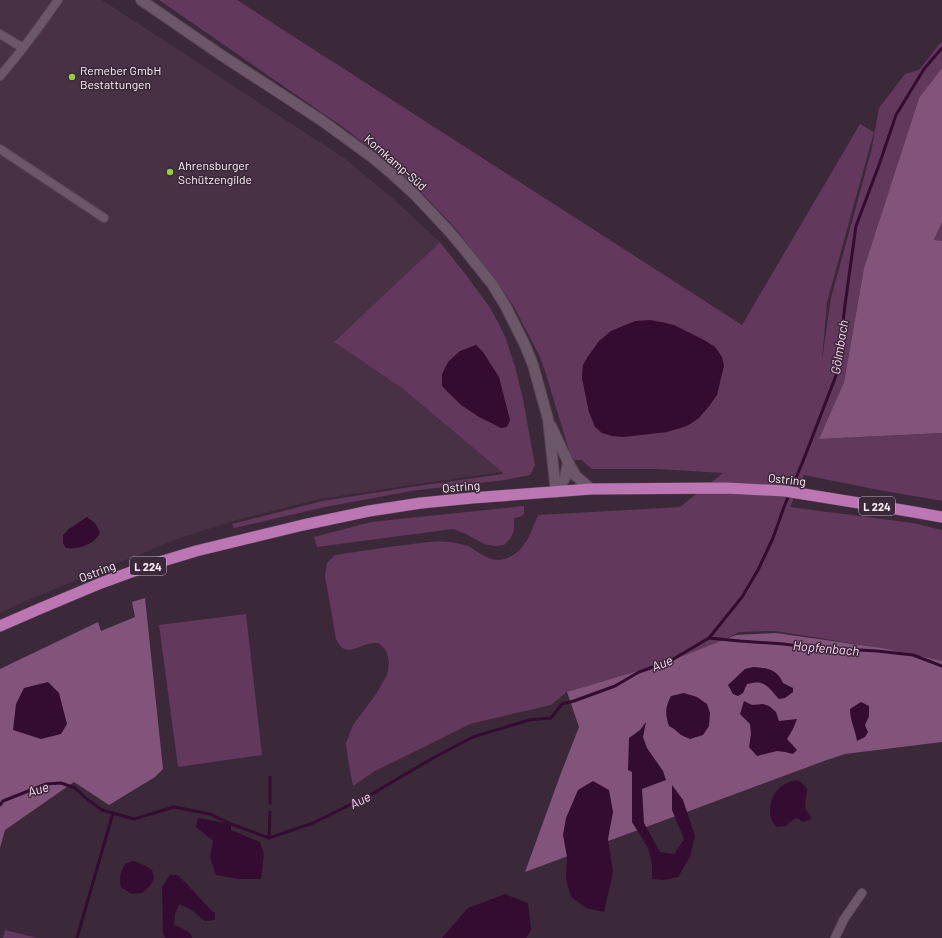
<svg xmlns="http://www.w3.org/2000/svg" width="942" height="938" font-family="Barlow,sans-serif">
  <rect width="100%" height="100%" fill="#3b2838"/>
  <!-- built -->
  <path fill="#483045" d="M0,0H102L344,158L389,195L440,242L334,342L403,389L502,472L418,484L320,499L237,520L177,539L28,600L0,613Z"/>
  <!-- green -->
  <g fill="#62385d" fill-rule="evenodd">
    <path d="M159,0H237L742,325L860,124L874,132L827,302L822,360L831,298L871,152L879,108L905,74L919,70L942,41V68L919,98L864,268L844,382L819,439L942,433V501L879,490L804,475L790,507L913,523L942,530V662L881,648L775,631L739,632L724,640L669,662L567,692L551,705L470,724L418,750L375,771L353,786L348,760L346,743L353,725L376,694L387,675L389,663L387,653L384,648L378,643C375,643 371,643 368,644C354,648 344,657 336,639L325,576L327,563L335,555C355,552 375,549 396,546C414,544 432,540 450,542C456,543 463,544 468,546C479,552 490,563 504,559C525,553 530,534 538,515L680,507L723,473L658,469H592L587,465L582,460H574L571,457L545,371L540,357L513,305L491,274L456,229L424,195L387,162L347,130ZM661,322C680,327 698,337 715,347L720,382L717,395L667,432L653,433L589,412L582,378L583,365L589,355Z"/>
    <path d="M942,222V241H934Z"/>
    <path d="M440,242L466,275L491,309L505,336L515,367L523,399L535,465L530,475L505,480L411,491L325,507L234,528L232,524L323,501L411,487L503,474L502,472L403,389L334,342ZM442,386L501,428C480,416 459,405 442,386Z"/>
    <path d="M524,506V514L522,516L514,518V530L511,538L504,545L495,546L484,544L466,534L453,529L317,547L314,537L371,522Z"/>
    <path d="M246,614L262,755L178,767L159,625Z"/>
    <path d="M5,930L37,938H3Z"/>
  </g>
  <!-- forest -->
  <g fill="#82547c">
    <path d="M942,68V222L934,240L942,241V433L819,439L844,382L864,268L919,98Z"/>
    <path d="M145,598L163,769L155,777L109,805L74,782L5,830L0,848V669L98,622L101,631L135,617L132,602Z"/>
    <path d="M776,633L882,648L942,661V742L845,754L824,761L525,872L561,773L579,727L567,692L668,662L736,635Z"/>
  </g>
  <!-- water -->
  <g fill="#350c31">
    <path d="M650,320L661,322L674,325L704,340L715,347L722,357L724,366L720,382L717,395L710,405L699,418L687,426L667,432L624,437L612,436L602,433L595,427L589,412L582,378L583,365L589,355L599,341L611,331L635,321Z"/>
    <path d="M476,345L483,352L499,377L510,420L507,427L501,428L479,417L461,405L442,386V374L448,362L460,351Z"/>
    <path d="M87,517L95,523L100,532C96,544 78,550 66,548L63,543V535L69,529Z"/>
    <path d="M753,667C767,668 777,669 783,683L793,688V692L785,698L779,699C767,686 765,679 747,684L743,693L738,696L733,694L728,685L745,669Z"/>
    <path d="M48,682L59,693L67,724L61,734L41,739L13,730L16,704L24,688Z"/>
    <path d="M684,693L697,697L707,704L710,713L709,726L703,735L690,739L681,735L674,729L669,726C665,714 665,707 671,696Z"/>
    <path d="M744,701L752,705L763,704L769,706L776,712L779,721L797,719L793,729L787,739L797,750L793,754L785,752L777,751L757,756L749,747L751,734L750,724L740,714Z"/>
    <path d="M861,702L869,706V716L865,725L868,732L865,737L857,741C855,729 850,721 850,709Z"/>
    <path d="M646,722L643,737L647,748L663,771L666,780L642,789L644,823L660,852L674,854L684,839L672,810V785L683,800L695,836L690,857L678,877L664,880L652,879V863L648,848L632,822V772L628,770L629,738L640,730Z"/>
    <path d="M796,780L801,782L807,789C807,795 804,804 806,810C808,813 810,814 811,819L803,822L797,818L794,819L786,826L777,827C771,821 770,817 770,809C771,793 780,784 796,780Z"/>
    <path d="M593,781L609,790L613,812L608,839L613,872L604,912L586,908L571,897L566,879L567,857L563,835L566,818L578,790Z"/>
    <path d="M198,818L231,824V830L260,842L264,854L261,879H239L216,875L210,857L213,841L196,827Z"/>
    <path d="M133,861L144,865L152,870L154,878L150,886L142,893L132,894L121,887C119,878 120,873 125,864Z"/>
    <path d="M170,875H177L186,883L210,909L215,913V920L205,921L190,909L179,904L175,914L174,925L182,928L191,934L192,938H165L163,932L162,887Z"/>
    <path d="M505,894L528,903L531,930L526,938H442L468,908Z"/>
  </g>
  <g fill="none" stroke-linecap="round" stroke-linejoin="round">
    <!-- stream -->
    <g stroke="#350c31" stroke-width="3">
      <path d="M709,638L740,641L784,644L812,648L842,649L877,651L913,655L942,666"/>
      <path d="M270,803V777"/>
      <path d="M0,805L3,801L46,784L61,783L75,788L87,799L102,810L134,819L174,807L210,814L231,824L269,838L313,823L370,795L433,758L473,737L529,720L551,718L562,704L574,701L615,686L639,672L670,661L709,638L742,597L758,570L773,538L784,507L805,456L837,373L845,305L856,226L879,165L896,115L924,69L942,48"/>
      <path d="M269,838L270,812"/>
      <path d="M77,938L113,813"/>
    </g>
    <defs>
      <g id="minor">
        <path d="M0,34L23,48"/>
        <path d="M0,76C21,52 40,26 58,0"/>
        <path d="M0,149L104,218"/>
        <path d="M835,938L844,919L862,893"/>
      </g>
      <g id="tertiary">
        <path d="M141,0L221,55L321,120L373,158L391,173L414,194L448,230L464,249L492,284L506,307L525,345L533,365L548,419L556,492"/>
        <path d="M551,426L568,462L576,476L591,489"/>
        <path d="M556,492L565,478L568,462"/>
      </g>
      <path id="primary" d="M0,626L39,609L101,583L153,564L196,551L303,525L369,511L421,503L472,498L591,489L726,488L785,491L908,511L942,517"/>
    </defs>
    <!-- minor casing -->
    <use href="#minor" stroke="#564653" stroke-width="10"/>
    <!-- tertiary casing -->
    <use href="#tertiary" stroke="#564653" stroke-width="12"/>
    <!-- primary casing -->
    <use href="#primary" stroke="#564653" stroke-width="12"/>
    <!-- minor -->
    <use href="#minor" stroke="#6c5769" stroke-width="8"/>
    <!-- tertiary -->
    <use href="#tertiary" stroke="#6c5769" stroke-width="10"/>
    <!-- primary -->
    <use href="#primary" stroke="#bd76b4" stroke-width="11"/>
  </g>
  <!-- markers -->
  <g fill="#92cd3e" stroke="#3b2838" stroke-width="1.5">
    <circle cx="72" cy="77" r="4"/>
    <circle cx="170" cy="172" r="4"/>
  </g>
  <g text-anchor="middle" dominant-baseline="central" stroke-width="3" stroke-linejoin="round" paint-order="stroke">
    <!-- shield labels -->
    <g fill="#3b2838" stroke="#c1b3be" stroke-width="1">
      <rect x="859" y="497" width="36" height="18" rx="3"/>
      <rect x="130" y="557" width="36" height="18" rx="3"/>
    </g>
    <g font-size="11" font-weight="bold" fill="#fbeef8">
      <text x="877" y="506">L 224</text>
      <text x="148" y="566">L 224</text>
    </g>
    <!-- poi labels -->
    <g font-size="12" fill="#fbeef8" stroke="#3b2838" text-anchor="start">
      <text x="80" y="70">Remeber GmbH<tspan x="80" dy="14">Bestattungen</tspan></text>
      <text x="178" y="165">Ahrensburger<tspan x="178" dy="14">Schützengilde</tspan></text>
    </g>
    <!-- street labels -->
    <g font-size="12" fill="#fbeef8" stroke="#3b2838">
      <text transform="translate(396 162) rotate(41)">Kornkamp-Süd</text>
      <text transform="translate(787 479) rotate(6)">Ostring</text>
      <text transform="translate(461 486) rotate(-5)">Ostring</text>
      <text transform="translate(97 571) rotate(-21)">Ostring</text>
    </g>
    <!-- water labels -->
    <g font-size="13" font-style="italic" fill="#fed2f7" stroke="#3b2838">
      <text transform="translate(839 347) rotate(-81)">Gölmbach</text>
      <text transform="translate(826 648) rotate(5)">Hopfenbach</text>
      <text transform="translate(662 663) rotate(-22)">Aue</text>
      <text transform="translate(38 789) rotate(-17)">Aue</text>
      <text transform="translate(360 800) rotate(-27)">Aue</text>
    </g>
  </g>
</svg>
